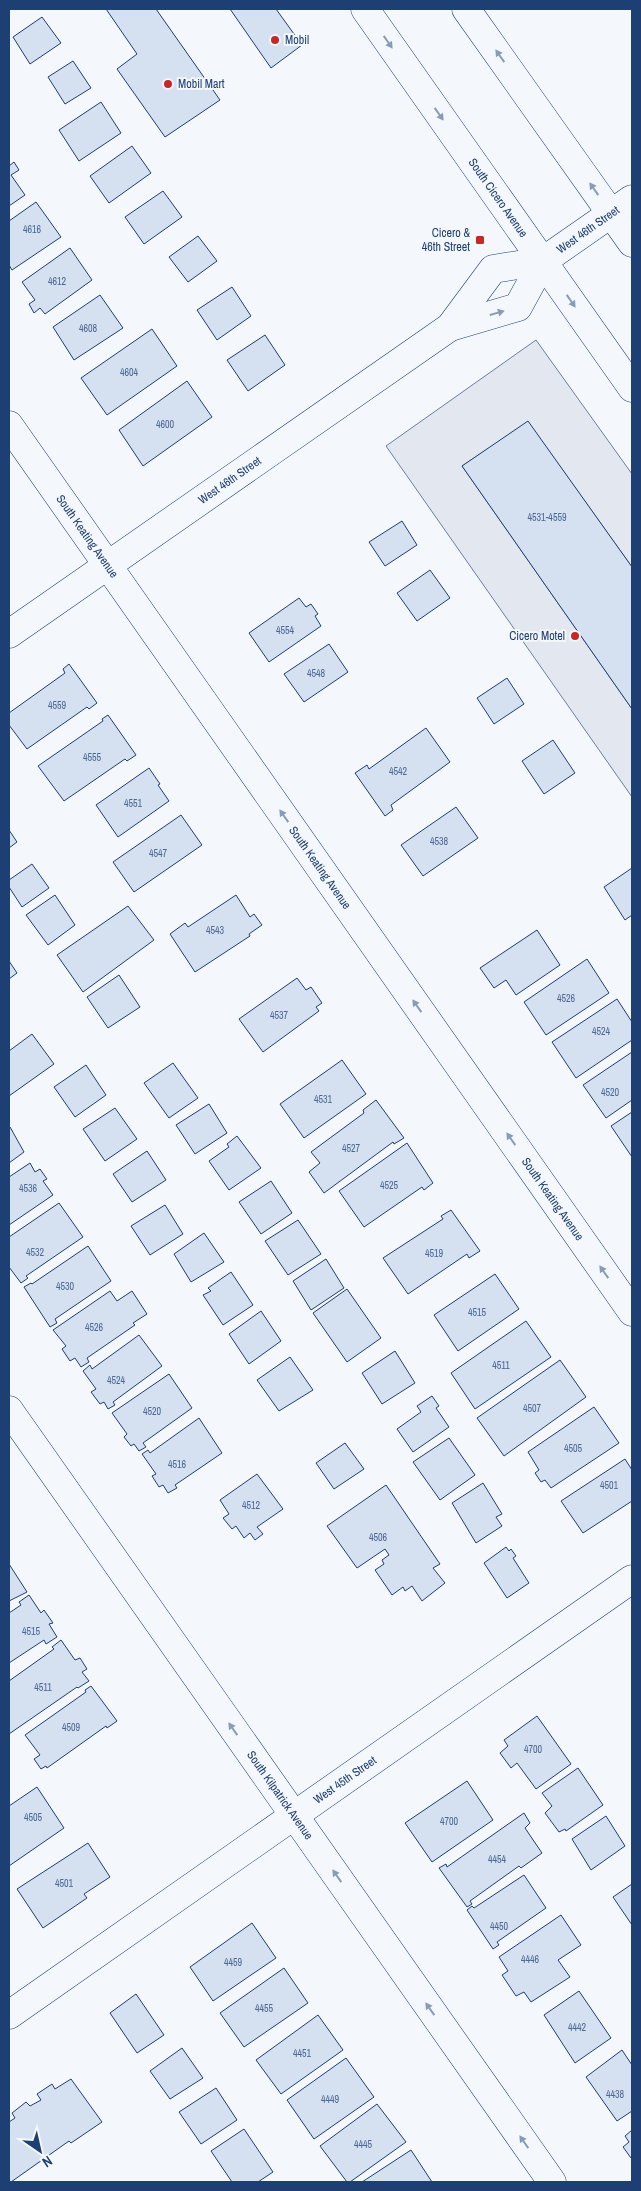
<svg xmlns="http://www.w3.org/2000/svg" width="641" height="2191" font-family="'Archivo Narrow',sans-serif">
  <rect width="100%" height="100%" fill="#f4f7fb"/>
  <!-- parking -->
  <path fill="#e3e8f0" stroke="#687fa3" d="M536,340L632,474V567L528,422L462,466L632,709V797L386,446Z"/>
  <!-- building -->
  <g fill="#d5e0f0" stroke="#1d3f73">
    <path d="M106,9H156L220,100L165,137L117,69L137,54Z"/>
    <path d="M230,9H276L302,45L271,68Z"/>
    <path d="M42,17L61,43L30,64L13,37Z"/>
    <path d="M73,61L91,88L65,104L48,77Z"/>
    <path d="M101,102L121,133L79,161L59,130Z"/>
    <path d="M132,146L151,173L109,203L90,176Z"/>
    <path d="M14,162L19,170L11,175L25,195L9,206V166Z"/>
    <path d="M163,191L182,217L144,244L125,217Z"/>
    <path d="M36,202L61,237L12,270L9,265V221Z"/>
    <path d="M198,236L217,261L188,282L169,257Z"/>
    <path d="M70,248L92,280L45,314L40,308L34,313L29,304L35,300L22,282Z"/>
    <path d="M232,287L251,316L217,340L197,310Z"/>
    <path d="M100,295L123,328L74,360L53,327Z"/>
    <path d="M152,329L177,366L107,415L81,378Z"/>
    <path d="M265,335L285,365L248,391L227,360Z"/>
    <path d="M187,381L212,417L143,466L119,430Z"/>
    <path d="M528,421L632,567V709L462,466Z"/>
    <path d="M402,521L417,545L385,566L369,542Z"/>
    <path d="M430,570L450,598L417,621L397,593Z"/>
    <path d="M299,598L306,607L311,604L318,614L315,616L321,626L269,662L249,633Z"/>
    <path d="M329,644L348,672L304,702L284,674Z"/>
    <path d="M69,664L97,703L89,709L87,707L27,749L9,725V713L65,673L63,669Z"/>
    <path d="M507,678L524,704L494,724L477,698Z"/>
    <path d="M108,715L136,755L127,761L125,759L64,801L38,766L103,721L102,719Z"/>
    <path d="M426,728L450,762L391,805L393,810L385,816L355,773L367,765L369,769Z"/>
    <path d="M553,740L575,773L544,794L522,761Z"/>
    <path d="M149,768L160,784L158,785L169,801L118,837L96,805Z"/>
    <path d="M456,807L478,838L423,876L401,845Z"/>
    <path d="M181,815L202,845L134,892L113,862Z"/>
    <path d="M9,830L17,842L9,848Z"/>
    <path d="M32,864L49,888L22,907L9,887V880Z"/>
    <path d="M632,868V915L625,920L604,887Z"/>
    <path d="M55,895L75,925L48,945L26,915Z"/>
    <path d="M236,895L250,917L254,914L262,925L249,934L250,936L195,972L170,934L185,923L188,927Z"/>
    <path d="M128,906L154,940L83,992L57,955Z"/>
    <path d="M537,930L560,965L516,995L506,980L494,988L480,968Z"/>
    <path d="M587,959L609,993L546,1035L524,1002Z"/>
    <path d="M9,961L17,973L9,979Z"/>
    <path d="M119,975L140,1007L108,1028L87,997Z"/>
    <path d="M297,978L306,990L311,987L322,1003L316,1007L319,1011L263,1052L239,1019Z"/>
    <path d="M617,999L632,1022V1040L576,1078L552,1042Z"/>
    <path d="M32,1034L54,1064L9,1096V1051Z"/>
    <path d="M632,1052V1100L606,1118L583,1085Z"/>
    <path d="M342,1060L366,1094L304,1138L280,1104Z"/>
    <path d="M173,1063L198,1098L169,1118L144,1083Z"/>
    <path d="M86,1065L106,1095L75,1117L54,1087Z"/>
    <path d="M376,1100L404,1138L394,1144L393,1142L324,1193L309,1172L320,1163L311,1152L364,1113L363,1110Z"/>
    <path d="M209,1104L227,1133L195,1154L176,1125Z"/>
    <path d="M115,1108L137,1139L105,1161L83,1129Z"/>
    <path d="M632,1112V1157L611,1126Z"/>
    <path d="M10,1127L24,1152L9,1163V1128Z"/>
    <path d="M237,1136L261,1168L229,1190L209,1161L229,1147L227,1144Z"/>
    <path d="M407,1143L433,1183L424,1190L422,1187L364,1227L339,1191Z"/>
    <path d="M147,1151L166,1180L132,1202L113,1174Z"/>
    <path d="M30,1163L35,1172L40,1169L47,1179L43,1181L53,1195L9,1225V1177Z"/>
    <path d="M271,1181L292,1213L261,1234L239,1202Z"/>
    <path d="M59,1203L83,1237L26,1276L28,1278L21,1283L9,1267V1237Z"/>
    <path d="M165,1205L183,1234L150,1255L131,1226Z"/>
    <path d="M451,1210L480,1251L469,1258L467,1254L408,1294L383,1258L443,1219L441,1216Z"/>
    <path d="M298,1220L321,1254L288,1275L265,1241Z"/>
    <path d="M204,1233L224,1262L191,1282L174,1254Z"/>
    <path d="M88,1246L111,1281L55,1319L57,1323L50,1327L24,1287L31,1283L32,1284Z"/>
    <path d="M326,1259L344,1288L311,1310L293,1281Z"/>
    <path d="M231,1272L253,1305L223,1325L203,1295L211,1291L208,1288Z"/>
    <path d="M495,1274L519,1309L458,1351L434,1315Z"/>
    <path d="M347,1289L381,1338L347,1362L313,1313Z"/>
    <path d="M110,1291L117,1301L132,1291L147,1314L133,1323L135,1325L87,1358L89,1362L81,1367L75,1358L70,1361L62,1349L66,1346L53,1330Z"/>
    <path d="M261,1311L281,1341L249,1364L229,1334Z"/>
    <path d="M526,1321L551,1357L475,1409L451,1373Z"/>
    <path d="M139,1335L162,1366L113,1402L115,1405L108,1409L104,1402L100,1404L91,1392L96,1389L83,1371L90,1365L92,1369Z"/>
    <path d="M395,1351L415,1383L382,1404L362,1373Z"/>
    <path d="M290,1357L313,1390L279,1411L257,1380Z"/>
    <path d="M560,1360L586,1397L504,1456L477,1418Z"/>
    <path d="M169,1374L192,1408L143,1443L146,1447L139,1451L134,1444L131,1446L124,1437L127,1434L112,1413Z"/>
    <path d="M432,1396L439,1406L436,1408L449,1427L413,1452L397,1429L421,1412L417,1406Z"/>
    <path d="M594,1407L619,1443L551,1488L545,1480L541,1482L535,1473L539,1470L528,1452Z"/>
    <path d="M199,1418L222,1453L175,1485L177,1488L168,1493L163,1485L159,1487L152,1476L156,1474L142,1454L148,1450L150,1453Z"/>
    <path d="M449,1438L475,1475L440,1500L413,1462Z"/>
    <path d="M345,1443L364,1469L334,1489L316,1463Z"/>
    <path d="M625,1459L632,1470V1501L583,1533L561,1501Z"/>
    <path d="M257,1474L283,1509L257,1527L263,1534L255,1540L250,1533L244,1538L236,1526L232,1529L223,1518L229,1514L220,1500Z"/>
    <path d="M483,1483L502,1514L496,1517L502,1526L476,1543L452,1503Z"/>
    <path d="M386,1485L440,1564L433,1568L445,1583L422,1601L412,1586L405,1591L403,1587L392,1595L375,1570L384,1564L382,1560L389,1555L385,1549L357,1568L327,1526Z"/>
    <path d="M506,1547L509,1551L511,1549L516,1556L513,1558L529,1583L507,1598L484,1563Z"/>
    <path d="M9,1564L27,1592L9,1601Z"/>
    <path d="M29,1595L41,1613L44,1610L53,1623L49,1624L57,1637L46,1644L44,1640L9,1663V1613L21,1605L19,1602Z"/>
    <path d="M61,1640L75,1660L80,1658L87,1669L82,1672L89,1681L78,1688L77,1687L9,1734V1681L54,1649L52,1647Z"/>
    <path d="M91,1686L117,1721L107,1728L106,1726L47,1768L46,1766L41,1769L34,1759L40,1755L25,1735L86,1692L85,1690Z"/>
    <path d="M537,1716L571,1764L536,1789L517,1763L511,1768L500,1753L508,1746L504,1740Z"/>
    <path d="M578,1768L603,1805L566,1831L565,1829L559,1832L545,1813L552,1806L542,1793Z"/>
    <path d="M467,1781L493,1820L432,1862L405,1823Z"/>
    <path d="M37,1787L64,1828L9,1866V1806Z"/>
    <path d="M524,1813L530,1823L525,1828L542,1853L521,1868L519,1866L470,1901L472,1904L467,1907L439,1868L446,1864L447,1867Z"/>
    <path d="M606,1816L625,1846L591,1870L572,1839Z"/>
    <path d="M88,1843L110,1877L84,1894L87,1898L43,1928L17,1889Z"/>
    <path d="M524,1875L546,1908L497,1942L499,1945L493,1949L467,1910L472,1906L474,1908Z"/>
    <path d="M632,1884V1925L613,1897Z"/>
    <path d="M561,1915L581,1945L558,1960L570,1977L531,2002L524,1992L516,1996L502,1975L508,1971L499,1957Z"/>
    <path d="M252,1923L276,1958L213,2001L190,1967Z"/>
    <path d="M284,1968L308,2003L244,2047L220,2013Z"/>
    <path d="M579,1991L611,2038L575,2063L544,2015Z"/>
    <path d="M136,1994L164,2035L137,2053L110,2013Z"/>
    <path d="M318,2015L343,2050L281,2094L256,2060Z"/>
    <path d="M182,2048L203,2078L170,2099L150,2071Z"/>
    <path d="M622,2050L632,2065V2111L617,2121L586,2077Z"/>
    <path d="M346,2058L374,2097L314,2139L287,2100Z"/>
    <path d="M71,2079L102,2122L71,2143L69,2141L11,2182H9V2122L15,2118L12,2113L26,2102L30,2106L41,2100L37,2094L52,2084L55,2089Z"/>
    <path d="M216,2088L237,2120L201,2144L179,2112Z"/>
    <path d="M377,2104L406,2142L350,2182H347L320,2146Z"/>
    <path d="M244,2129L273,2172L258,2182H232L211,2151Z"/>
    <path d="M632,2130V2157L631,2158L623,2147L629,2142L625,2136Z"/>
    <path d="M411,2150L432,2182H362Z"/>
  </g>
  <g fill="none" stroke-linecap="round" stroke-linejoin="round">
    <defs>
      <g id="minor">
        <path d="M450,327L518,307L543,261"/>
        <path id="s1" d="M9,425L632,1312"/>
        <path id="s2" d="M9,634L450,327L493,269L543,261L632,199"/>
        <path id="s3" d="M9,1410L552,2182"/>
        <path id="s4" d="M9,2015L632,1579"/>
      </g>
      <g id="major">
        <path id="s5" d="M365,9L632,388"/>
        <path d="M466,9L632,243"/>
      </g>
    </defs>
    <!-- minor casing -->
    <use href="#minor" stroke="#1d3f73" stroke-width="29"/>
    <!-- major casing -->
    <use href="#major" stroke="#1d3f73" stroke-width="29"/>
    <!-- minor -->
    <use href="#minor" stroke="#f4f7fb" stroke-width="28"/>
    <!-- major -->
    <use href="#major" stroke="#f4f7fb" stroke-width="28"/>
  </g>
  <!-- one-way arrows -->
  <defs><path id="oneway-solid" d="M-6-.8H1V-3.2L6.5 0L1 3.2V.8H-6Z" transform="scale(1.25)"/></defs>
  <g fill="#889bb7">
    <use href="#oneway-solid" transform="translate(388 42) rotate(55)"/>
    <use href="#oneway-solid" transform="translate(500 56) rotate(-125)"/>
    <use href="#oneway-solid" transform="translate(439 114) rotate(55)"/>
    <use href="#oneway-solid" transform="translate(594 189) rotate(-125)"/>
    <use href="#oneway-solid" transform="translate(571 301) rotate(55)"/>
    <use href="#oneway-solid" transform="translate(497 313) rotate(-16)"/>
    <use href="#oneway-solid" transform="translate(284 816) rotate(-125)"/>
    <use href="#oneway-solid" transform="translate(417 1006) rotate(-125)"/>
    <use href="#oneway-solid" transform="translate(511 1139) rotate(-125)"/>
    <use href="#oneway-solid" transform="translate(604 1272) rotate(-125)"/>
    <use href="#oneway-solid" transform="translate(233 1729) rotate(-125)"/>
    <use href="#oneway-solid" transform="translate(337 1876) rotate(-125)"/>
    <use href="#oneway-solid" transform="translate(430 2009) rotate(-125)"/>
    <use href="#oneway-solid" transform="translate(524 2142) rotate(-125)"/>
  </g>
  <!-- markers -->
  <g fill="#c62828" stroke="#f4f7fb" stroke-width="2">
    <circle cx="275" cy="40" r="5"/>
    <circle cx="168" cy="84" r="5"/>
    <rect x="475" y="235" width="10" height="10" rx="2.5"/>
    <circle cx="575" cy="636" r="5"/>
  </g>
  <g text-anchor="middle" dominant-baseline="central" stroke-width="4" stroke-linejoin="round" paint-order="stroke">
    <!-- number labels -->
    <g font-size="10" fill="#4b6792">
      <text x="32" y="229">4616</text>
      <text x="57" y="281">4612</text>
      <text x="88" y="328">4608</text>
      <text x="129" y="372">4604</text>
      <text x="165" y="424">4600</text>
      <text x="547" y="517">4531-4559</text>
      <text x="285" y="630">4554</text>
      <text x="316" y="673">4548</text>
      <text x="57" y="705">4559</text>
      <text x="92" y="757">4555</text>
      <text x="398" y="771">4542</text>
      <text x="133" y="803">4551</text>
      <text x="439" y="841">4538</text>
      <text x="158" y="853">4547</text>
      <text x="215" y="930">4543</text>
      <text x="566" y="998">4526</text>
      <text x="279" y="1015">4537</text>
      <text x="601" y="1031">4524</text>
      <text x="610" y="1092">4520</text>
      <text x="323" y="1099">4531</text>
      <text x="351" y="1148">4527</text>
      <text x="389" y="1185">4525</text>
      <text x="28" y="1188">4536</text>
      <text x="35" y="1252">4532</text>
      <text x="434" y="1253">4519</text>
      <text x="65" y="1286">4530</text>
      <text x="477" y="1312">4515</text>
      <text x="94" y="1327">4526</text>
      <text x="501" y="1365">4511</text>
      <text x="116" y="1380">4524</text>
      <text x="532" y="1408">4507</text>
      <text x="152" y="1411">4520</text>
      <text x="573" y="1448">4505</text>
      <text x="177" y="1464">4516</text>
      <text x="609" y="1485">4501</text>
      <text x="251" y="1505">4512</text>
      <text x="378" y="1537">4506</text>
      <text x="31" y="1631">4515</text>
      <text x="43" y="1687">4511</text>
      <text x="71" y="1727">4509</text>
      <text x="533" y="1749">4700</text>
      <text x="33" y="1817">4505</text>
      <text x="449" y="1821">4700</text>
      <text x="497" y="1859">4454</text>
      <text x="64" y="1883">4501</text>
      <text x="499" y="1926">4450</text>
      <text x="530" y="1959">4446</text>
      <text x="233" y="1962">4459</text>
      <text x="264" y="2008">4455</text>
      <text x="577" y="2027">4442</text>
      <text x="302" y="2053">4451</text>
      <text x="615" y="2094">4438</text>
      <text x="330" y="2099">4449</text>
      <text x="363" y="2144">4445</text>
    </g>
    <!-- poi labels -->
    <g font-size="12" fill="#1d3f73" stroke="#f4f7fb" text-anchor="start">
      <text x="285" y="40">Mobil</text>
      <text x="178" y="84">Mobil Mart</text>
      <text x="470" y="233" text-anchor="end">Cicero &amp;<tspan x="470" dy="14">46th Street</tspan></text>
      <text x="565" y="636" text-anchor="end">Cicero Motel</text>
    </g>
    <!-- street labels -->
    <g font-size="12" fill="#1d3f73" stroke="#f4f7fb">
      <text stroke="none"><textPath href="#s5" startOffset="231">South Cicero Avenue</textPath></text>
      <text stroke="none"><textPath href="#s2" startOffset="715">West 46th Street</textPath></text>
      <text stroke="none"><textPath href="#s2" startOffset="269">West 46th Street</textPath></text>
      <text stroke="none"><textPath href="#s1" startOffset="136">South Keating Avenue</textPath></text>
      <text stroke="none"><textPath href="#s1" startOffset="541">South Keating Avenue</textPath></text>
      <text stroke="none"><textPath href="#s1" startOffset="946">South Keating Avenue</textPath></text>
      <text stroke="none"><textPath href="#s4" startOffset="410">West 45th Street</textPath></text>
      <text stroke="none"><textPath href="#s3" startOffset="471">South Kilpatrick Avenue</textPath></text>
    </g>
  </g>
  <!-- border -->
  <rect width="641" height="2191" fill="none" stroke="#1d3f73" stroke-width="20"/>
  <!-- north arrow -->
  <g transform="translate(40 2151) rotate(146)" stroke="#f4f7fb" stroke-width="4" paint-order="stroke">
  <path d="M0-4L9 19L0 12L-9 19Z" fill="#1d3f73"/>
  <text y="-8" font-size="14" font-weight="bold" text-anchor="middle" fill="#1d3f73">N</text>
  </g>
</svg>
